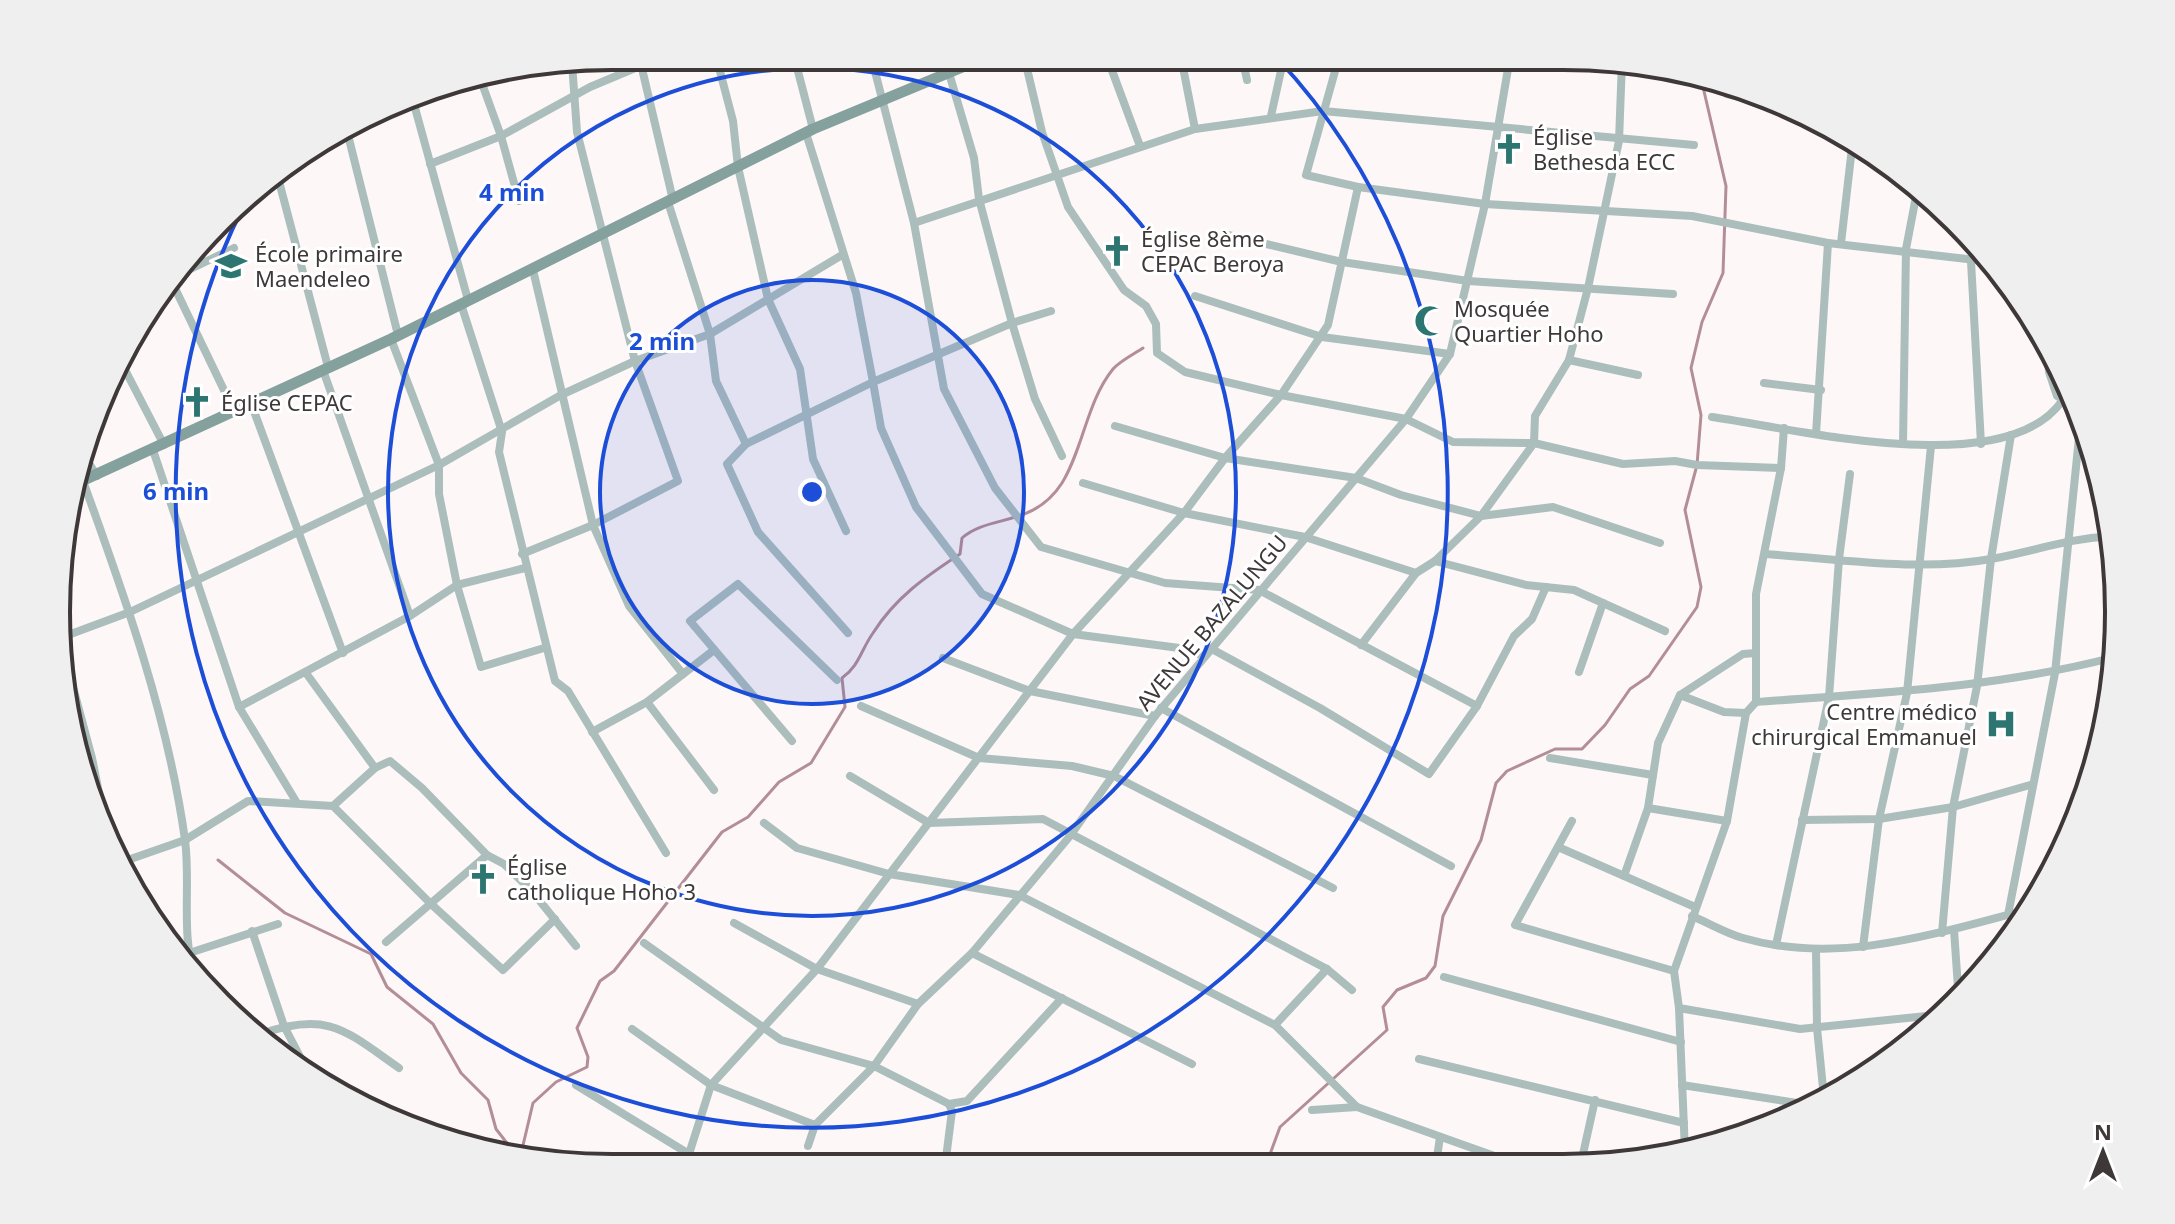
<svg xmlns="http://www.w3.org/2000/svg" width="2175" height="1224" font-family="'Noto Sans',sans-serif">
  <rect width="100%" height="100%" fill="#fdf7f8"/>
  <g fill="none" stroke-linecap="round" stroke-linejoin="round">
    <!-- stream -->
    <g stroke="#b48e96" stroke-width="3">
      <path d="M218,860L285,913L371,954L387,987L433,1024L461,1073L488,1100L496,1129L518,1157"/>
      <path d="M520,1158L533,1103L556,1082L587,1067L588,1057L577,1028L600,981L614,971L722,832L748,817L779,782L811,763L845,707L842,678C859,666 861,650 873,633C895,598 925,577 960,554L962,538C989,514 1033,528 1062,483C1083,449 1087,401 1113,369C1120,361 1134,354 1143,348"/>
      <path d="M1266,1165L1280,1127L1387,1030L1383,1007L1397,990L1426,978L1435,966L1443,916L1481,840L1496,783L1507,771L1555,749H1582L1605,725L1630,689L1649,676L1697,607L1701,587L1685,510L1697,465L1701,415L1691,368L1702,322L1723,273L1726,186L1700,74"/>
    </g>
    <!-- street -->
    <g stroke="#abbebc" stroke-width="8">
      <path d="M639,56L673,200"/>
      <path d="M716,56L733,121L738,167L768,299L800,369L813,459L846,531"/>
      <path d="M794,56L813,129"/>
      <path d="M871,56L914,223L944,389L995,488L1041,547L1165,583L1259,590L1477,706"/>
      <path d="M944,56L974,158L979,199L1012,323L1035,399L1062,456"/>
      <path d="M1024,56L1042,132L1068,207L1124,290L1146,306L1156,324L1157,353L1185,372L1281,395L1406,419L1453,442L1534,443L1623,464L1675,461L1697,465L1781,468"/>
      <path d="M1107,57L1140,146"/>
      <path d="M1181,57L1195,129"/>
      <path d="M1242,57L1247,80"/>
      <path d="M1339,57L1306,175L1358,187L1485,204L1692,216L1828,243L1993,262"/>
      <path d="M1499,57L1620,61"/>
      <path d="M480,78L501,136L519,201"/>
      <path d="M1727,94L1778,105"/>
      <path d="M412,97L468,300"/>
      <path d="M1271,116L1284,57"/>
      <path d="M347,131L398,335"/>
      <path d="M806,133L856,293L873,382L746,444L727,464L758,532L848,633"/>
      <path d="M430,164L501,136L590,87L664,56"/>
      <path d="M276,170L328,367"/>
      <path d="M668,202L710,334L716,381L746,444"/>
      <path d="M914,223L1195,129L1323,111L1694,145"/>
      <path d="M1224,234L1342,262L1468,281L1673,294"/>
      <path d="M1841,243L1853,139"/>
      <path d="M1971,261L1981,444"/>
      <path d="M533,270L593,525L629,606L683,674"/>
      <path d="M174,277L234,248"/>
      <path d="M171,280L234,411"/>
      <path d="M1195,296L1322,337L1450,354"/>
      <path d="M461,304L502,432L499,452L555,681L568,691L666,853"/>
      <path d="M1051,311L1012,323L873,382L881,428L916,507L982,594L1073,634L1187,649L1203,656"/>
      <path d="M391,339L439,465V494L457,585L481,667L544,648"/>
      <path d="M1569,360L1638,375"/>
      <path d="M122,364L164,445"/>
      <path d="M323,370L410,616"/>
      <path d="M1764,383L1821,390"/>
      <path d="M251,403L343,653"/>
      <path d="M1712,417C1797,429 2005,482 2062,401"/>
      <path d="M1115,426L1225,458L1356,478L1401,495L1481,516L1553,507L1660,543"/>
      <path d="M1816,434L1828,243"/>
      <path d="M1903,444L1906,249L1918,186"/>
      <path d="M153,450L239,707L297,803"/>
      <path d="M82,452L97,476"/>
      <path d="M83,481C125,597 168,717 185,840C191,885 180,937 196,980"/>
      <path d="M1083,483L1184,513L1305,537L1416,573"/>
      <path d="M522,554L593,525L678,481L635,361L577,132L572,63"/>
      <path d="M1765,554C1839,559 1918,572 1991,559C2035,551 2065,539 2111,536"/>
      <path d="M1435,561L1526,585L1574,590L1665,631"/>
      <path d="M59,635L92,758L109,843"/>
      <path d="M60,638L130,612L439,465L561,395L635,361L710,334L842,255"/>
      <path d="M1361,645L1416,573L1435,561L1481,516L1534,443L1535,416L1569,360L1588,288L1619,141L1622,61"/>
      <path d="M1210,648L1320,708L1429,774L1477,706L1514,636L1532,619L1546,587"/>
      <path d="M943,658L1030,691L1155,716"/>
      <path d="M1579,672L1603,603"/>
      <path d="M306,673L375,768"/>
      <path d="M1680,695L1724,712L1746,713"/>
      <path d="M647,702L714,790"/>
      <path d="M1756,702V594L1781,468L1784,428"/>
      <path d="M861,706L979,758L1072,766L1114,776L1333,888"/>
      <path d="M239,707L410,616L457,585L525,568"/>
      <path d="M1161,708L1451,866"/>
      <path d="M592,732L647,702L714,650"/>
      <path d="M792,741L690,621L738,584L837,680"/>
      <path d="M1550,758L1653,775"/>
      <path d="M850,776L929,823L1043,819L1327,969L1352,990"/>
      <path d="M333,806L430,903L503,970L555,919"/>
      <path d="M1648,808L1727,821"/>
      <path d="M1802,820L1879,819L1953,807L2030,785"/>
      <path d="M1572,821L1515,925L1674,971"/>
      <path d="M764,823L797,848L889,874L1019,895L1275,1025L1357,1107L1517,1164"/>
      <path d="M1558,847L1695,907"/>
      <path d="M122,862L185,840L248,801L333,806L375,768L390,761L422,788L487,855L504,864L531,890L576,946"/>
      <path d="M1624,876L1648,808L1658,743L1680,695L1743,654L1756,653"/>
      <path d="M2008,915L2055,673L2081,418L2074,405L2057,396L2049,372L2047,343"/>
      <path d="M1692,916C1709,923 1725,933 1743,938C1839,966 1937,933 2030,909"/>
      <path d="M734,923L817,969L918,1004"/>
      <path d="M1954,930L1959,1002"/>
      <path d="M252,931L284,1026L308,1072"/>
      <path d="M1942,933L1953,807L1977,686L1991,559L2011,435"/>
      <path d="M386,942L487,855"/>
      <path d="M644,943L781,1040L874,1066L949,1104L952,1111L945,1166"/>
      <path d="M1776,945L1829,697L1839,559L1850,474"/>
      <path d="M1863,947L1879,819L1907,693L1931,446"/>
      <path d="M1816,950L1817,1028L1824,1098"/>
      <path d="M972,953L1192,1064"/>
      <path d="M180,956L278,924"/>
      <path d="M1444,977L1681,1042"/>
      <path d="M1679,1008L1800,1029L1946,1014"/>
      <path d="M1275,1025L1327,969"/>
      <path d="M632,1029L711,1085L815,1125"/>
      <path d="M261,1034C328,1010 346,1031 399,1068"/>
      <path d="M1419,1059L1684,1123"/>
      <path d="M576,1085L689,1154"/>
      <path d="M1682,1085L1810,1105"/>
      <path d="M949,1104L967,1101L1062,998"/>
      <path d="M1312,1110L1357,1107"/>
      <path d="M808,1146L815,1125L874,1066L918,1004L972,953L1070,836L1155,716L1406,419L1450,354L1485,204L1510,57"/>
      <path d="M1685,1152L1679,1008L1674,971L1727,821L1746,713L1756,702C1878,693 1996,688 2115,657"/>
      <path d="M1581,1163L1595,1100"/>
      <path d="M1436,1164L1440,1137"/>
      <path d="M689,1166V1154L711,1085L817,969L1073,634L1184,513L1225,458L1281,395L1328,325L1358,187"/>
    </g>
    <!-- secondary -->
    <path stroke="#84a19e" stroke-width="11" d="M73,485L391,339L813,129L989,56"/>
  </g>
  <!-- distance rings -->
  <circle cx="812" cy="492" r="212" fill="#1d4ed8" fill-opacity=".12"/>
  <g fill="none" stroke="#1d4ed8" stroke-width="4">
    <circle cx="812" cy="492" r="212"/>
    <circle cx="812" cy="492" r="424"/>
    <path d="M1277 58A636 636 0 1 1 245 203"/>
  </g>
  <!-- icons -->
  <defs>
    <symbol id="church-bare" viewBox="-9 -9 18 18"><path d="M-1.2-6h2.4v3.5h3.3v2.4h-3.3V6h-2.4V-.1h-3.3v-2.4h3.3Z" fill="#2c7570" stroke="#fff" stroke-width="2.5" paint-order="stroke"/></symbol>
    <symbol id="school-bare" viewBox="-9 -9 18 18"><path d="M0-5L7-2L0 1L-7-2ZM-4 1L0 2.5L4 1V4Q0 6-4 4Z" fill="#2c7570" stroke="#fff" stroke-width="2.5" paint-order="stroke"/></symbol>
    <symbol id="mosque-bare" viewBox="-9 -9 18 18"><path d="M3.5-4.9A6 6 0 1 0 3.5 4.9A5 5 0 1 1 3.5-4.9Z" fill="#2c7570" stroke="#fff" stroke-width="2.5" paint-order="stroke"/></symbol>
    <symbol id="hospital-bare" viewBox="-9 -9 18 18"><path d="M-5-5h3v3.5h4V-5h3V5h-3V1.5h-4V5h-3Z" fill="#2c7570" stroke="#fff" stroke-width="2.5" paint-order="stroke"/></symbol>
  </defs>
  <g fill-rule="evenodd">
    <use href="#church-bare" x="1487" y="127" width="44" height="44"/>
    <use href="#church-bare" x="1095" y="229" width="44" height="44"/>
    <use href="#school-bare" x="209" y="244" width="44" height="44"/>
    <use href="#mosque-bare" x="1408" y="299" width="44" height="44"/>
    <use href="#church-bare" x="175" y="380" width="44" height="44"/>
    <use href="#hospital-bare" x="1979" y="702" width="44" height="44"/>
    <use href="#church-bare" x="461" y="857" width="44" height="44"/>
  </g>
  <g text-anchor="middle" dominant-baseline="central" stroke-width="6" stroke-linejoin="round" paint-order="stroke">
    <!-- poi labels -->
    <g font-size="22" fill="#3e3839" stroke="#fff" text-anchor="start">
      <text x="1533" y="136">Église<tspan x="1533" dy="25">Bethesda ECC</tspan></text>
      <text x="1141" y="238">Église 8ème<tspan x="1141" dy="25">CEPAC Beroya</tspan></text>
      <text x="255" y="253">École primaire<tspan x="255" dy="25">Maendeleo</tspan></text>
      <text x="1454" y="308">Mosquée<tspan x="1454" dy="25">Quartier Hoho</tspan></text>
      <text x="221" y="402">Église CEPAC</text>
      <text x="1977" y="711" text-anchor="end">Centre médico<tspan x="1977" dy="25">chirurgical Emmanuel</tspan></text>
      <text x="507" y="866">Église<tspan x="507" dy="25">catholique Hoho 3</tspan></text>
    </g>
    <!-- street labels -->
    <g font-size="22" fill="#3e3839" stroke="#fff">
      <text transform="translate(1211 622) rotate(-50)">AVENUE BAZALUNGU</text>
    </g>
  </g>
  <!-- crop -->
  <path d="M0 0H2175V1224H0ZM612 70H1563A542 542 0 0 1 2105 612V612A542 542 0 0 1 1563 1154H612A542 542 0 0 1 70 612V612A542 542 0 0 1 612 70Z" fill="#f0efef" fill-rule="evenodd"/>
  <path fill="none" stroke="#3e3839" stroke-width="4" d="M612 70H1563A542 542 0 0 1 2105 612V612A542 542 0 0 1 1563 1154H612A542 542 0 0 1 70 612V612A542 542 0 0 1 612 70Z"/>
  <circle cx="812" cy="492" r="12" fill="#1d4ed8" stroke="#fff" stroke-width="4"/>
  <g font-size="24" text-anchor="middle" font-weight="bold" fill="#1d4ed8" stroke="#fff" stroke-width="6" stroke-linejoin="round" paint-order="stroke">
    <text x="512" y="201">4 min</text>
    <text x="662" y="350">2 min</text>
    <text x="176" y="500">6 min</text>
  </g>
  <!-- north arrow -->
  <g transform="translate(2103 1152)" stroke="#ffffff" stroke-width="6" paint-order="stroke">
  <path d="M0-6L14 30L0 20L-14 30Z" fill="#3e3839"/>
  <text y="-12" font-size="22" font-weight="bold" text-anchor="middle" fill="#3e3839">N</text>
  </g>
</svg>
